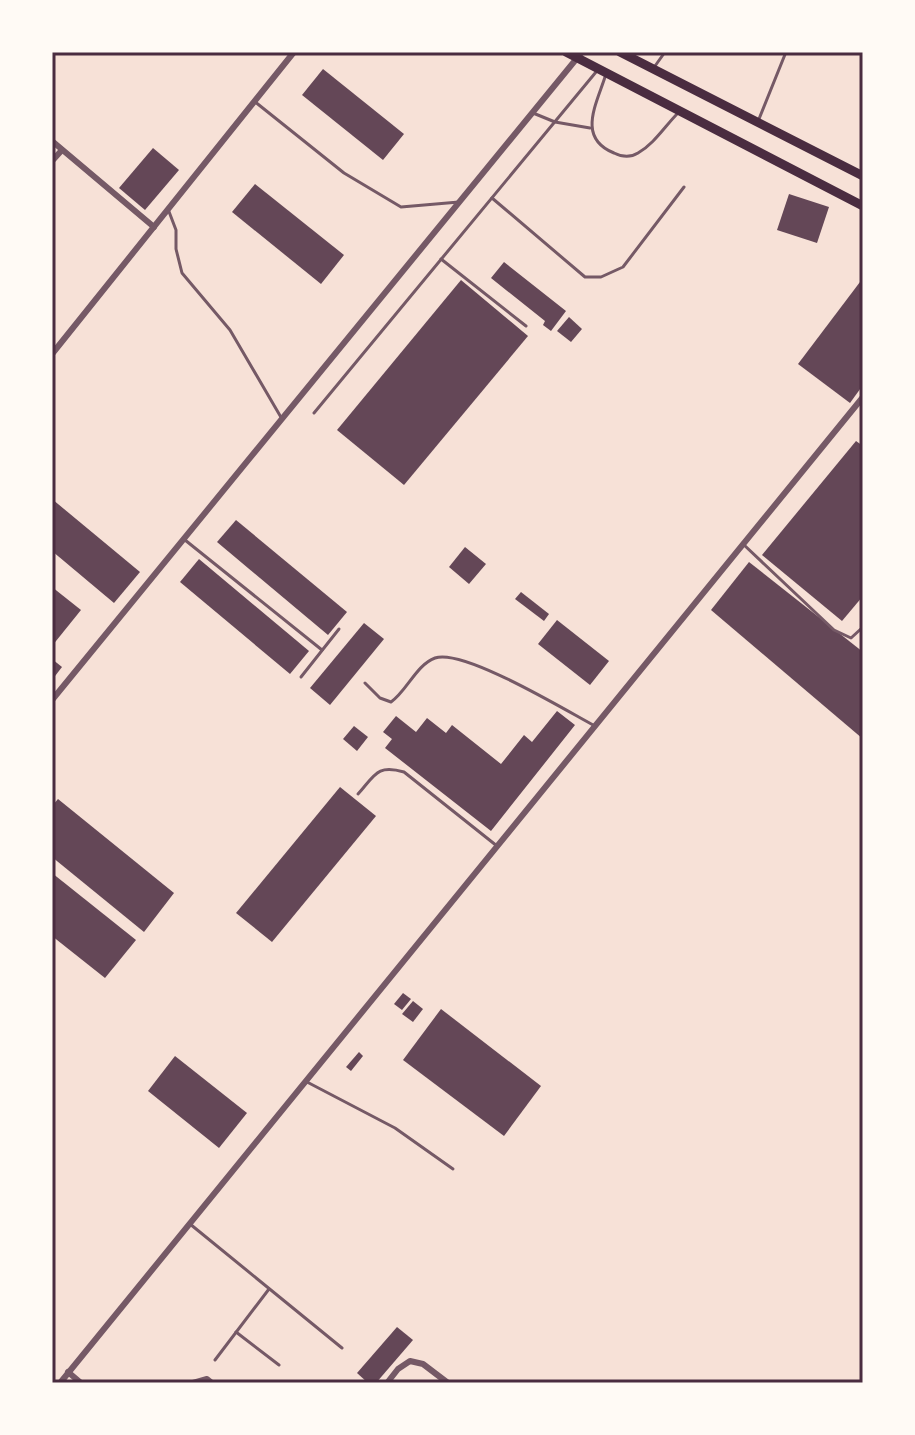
<svg xmlns="http://www.w3.org/2000/svg" width="915" height="1435" font-family="Jost,sans-serif">
  <rect width="100%" height="100%" fill="#f7e1d7"/>
  <!-- building -->
  <g fill="#644757">
    <path d="M323,69L404,134L383,160L302,95Z"/>
    <path d="M153,148L179,170L145,210L119,188Z"/>
    <path d="M255,184L344,255L321,284L232,212Z"/>
    <path d="M789,194L829,207L817,243L777,230Z"/>
    <path d="M504,262L566,311L551,331L543,325L545,321L491,278Z"/>
    <path d="M863,278V385L850,403L798,364Z"/>
    <path d="M461,280L528,336L404,485L337,430Z"/>
    <path d="M569,317L582,329L571,342L557,331Z"/>
    <path d="M856,441L863,446V596L842,621L762,555Z"/>
    <path d="M52,499L140,572L114,603L52,551Z"/>
    <path d="M236,520L347,612L328,635L217,542Z"/>
    <path d="M465,547L486,564L469,584L449,567Z"/>
    <path d="M199,559L309,651L290,674L180,582Z"/>
    <path d="M749,562L863,652V739L711,610Z"/>
    <path d="M52,587L81,610L52,646Z"/>
    <path d="M521,592L549,614L544,621L515,599Z"/>
    <path d="M557,620L609,661L590,685L538,644Z"/>
    <path d="M364,623L384,639L330,705L310,688Z"/>
    <path d="M52,659L62,667L52,680Z"/>
    <path d="M557,711L575,725L491,831L385,748L392,739L383,732L396,716L416,732L427,718L446,733L452,725L501,764L524,735L532,742Z"/>
    <path d="M354,726L368,737L357,751L343,739Z"/>
    <path d="M340,787L376,816L272,942L236,913Z"/>
    <path d="M58,799L174,893L144,932L52,857V806Z"/>
    <path d="M52,873L136,940L105,978L52,936Z"/>
    <path d="M403,993L411,999L402,1010L394,1004Z"/>
    <path d="M413,1001L423,1009L413,1022L402,1014Z"/>
    <path d="M441,1009L541,1086L504,1136L403,1060Z"/>
    <path d="M359,1052L363,1056L351,1071L346,1067Z"/>
    <path d="M175,1056L247,1113L219,1148L148,1091Z"/>
    <path d="M397,1327L413,1340L376,1383H368L357,1373Z"/>
  </g>
  <g fill="none" stroke-linecap="round" stroke-linejoin="round">
    <!-- service -->
    <g stroke="#755966" stroke-width="3">
      <path d="M655,66L665,52"/>
      <path d="M605,77C596,105 577,138 614,153C622,157 630,158 638,153C654,144 665,126 678,113"/>
      <path d="M254,101L344,173L401,207L459,202"/>
      <path d="M533,113L555,122L590,128"/>
      <path d="M759,119L786,52"/>
      <path d="M492,198L585,277H601L623,267L684,187"/>
      <path d="M168,209L176,230V249L182,273L230,330L282,419"/>
      <path d="M441,259L526,326"/>
      <path d="M314,413L596,72"/>
      <path d="M185,540L322,650"/>
      <path d="M743,544L834,630L851,638L863,627"/>
      <path d="M301,677L339,629"/>
      <path d="M365,683L380,698L391,702C407,691 416,665 435,658C463,648 565,710 595,726"/>
      <path d="M358,794C375,775 377,764 404,772L497,846"/>
      <path d="M307,1082L395,1128L453,1169"/>
      <path d="M190,1224L342,1348"/>
      <path d="M236,1332L279,1365"/>
      <path d="M215,1360L269,1289"/>
    </g>
    <!-- minor -->
    <g stroke="#755966" stroke-width="6">
      <path d="M52,141L154,227"/>
      <path d="M52,161L62,150"/>
      <path d="M52,354L294,52"/>
      <path d="M52,700L582,52"/>
      <path d="M68,1372L81,1383"/>
      <path d="M60,1383L863,397"/>
      <path d="M193,1383L207,1379L212,1383"/>
      <path d="M387,1383L398,1369L410,1361L423,1364L448,1383"/>
    </g>
    <!-- primary -->
    <g stroke="#4a2c40" stroke-width="9">
      <path d="M566,52L863,206"/>
      <path d="M620,52L863,176"/>
    </g>
  </g>
  <!-- border -->
  <rect width="915" height="1435" fill="none" stroke="#fffaf5" stroke-width="108"/>
  <rect x="54" y="54" width="807" height="1327" fill="none" stroke="#4a2c40" stroke-width="3"/>
</svg>
